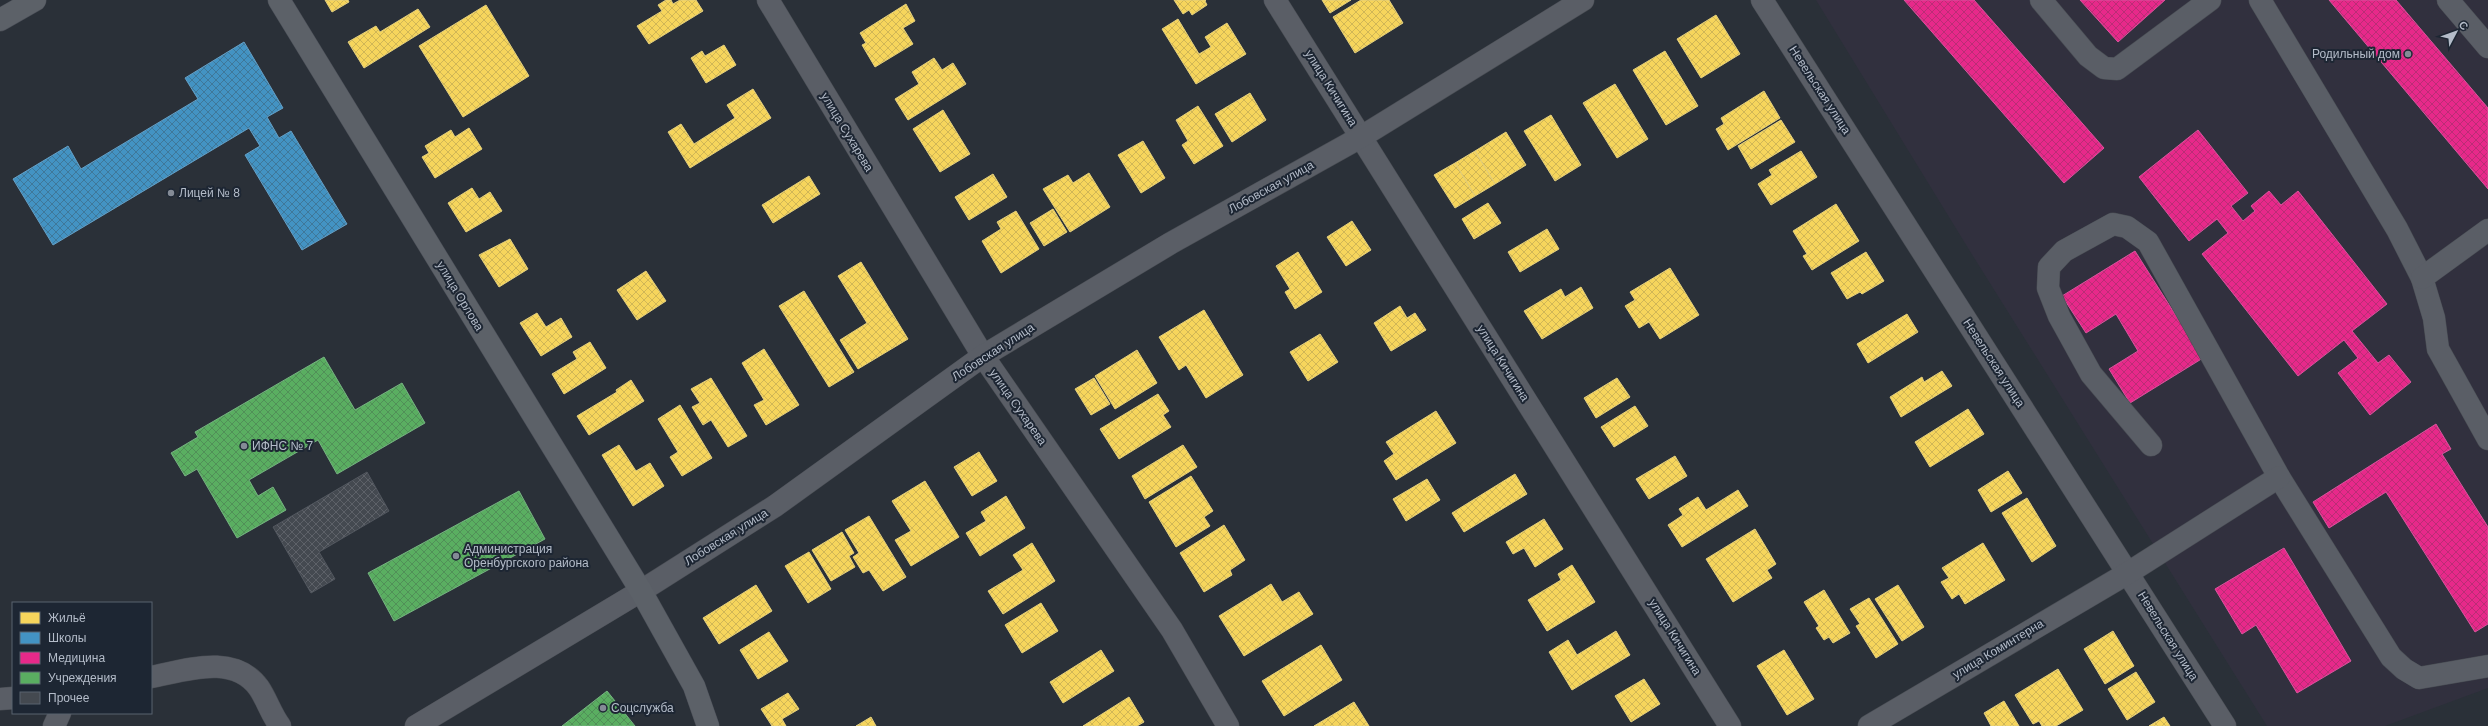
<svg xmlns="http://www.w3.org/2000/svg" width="2488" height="726" font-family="Helvetica,sans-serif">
  <defs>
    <pattern id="homes-cross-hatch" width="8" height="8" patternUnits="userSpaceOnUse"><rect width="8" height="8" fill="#f6d55c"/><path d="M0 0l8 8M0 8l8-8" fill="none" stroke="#d0b656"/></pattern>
    <pattern id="schools-cross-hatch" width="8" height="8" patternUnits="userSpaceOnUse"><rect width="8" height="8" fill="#4393c3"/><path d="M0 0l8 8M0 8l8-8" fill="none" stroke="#3f789a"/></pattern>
    <pattern id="health-cross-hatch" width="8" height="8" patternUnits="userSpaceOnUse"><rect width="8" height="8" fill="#e7298a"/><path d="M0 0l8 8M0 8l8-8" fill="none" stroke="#bb2d76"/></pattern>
    <pattern id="public-cross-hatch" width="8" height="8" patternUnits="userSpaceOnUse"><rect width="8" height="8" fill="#5aae61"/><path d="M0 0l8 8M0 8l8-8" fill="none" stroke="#519058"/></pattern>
    <pattern id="building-cross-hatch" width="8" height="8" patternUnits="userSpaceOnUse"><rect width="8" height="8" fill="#444950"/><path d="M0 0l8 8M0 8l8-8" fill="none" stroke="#5d6168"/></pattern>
  </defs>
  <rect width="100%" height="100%" fill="#2a3038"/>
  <!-- medical -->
  <path fill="#31303e" d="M1816,0H2488V688L2385,726H2267L1968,248Z"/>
  <!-- homes -->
  <g fill="url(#homes-cross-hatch)" stroke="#e2ce7d">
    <path d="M325,0H348L349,2L332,12Z"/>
    <path d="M666,0H671L673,4L680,0H696L703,11L649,44L637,26L662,11L658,5Z"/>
    <path d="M1174,0H1206L1205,1L1207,5L1192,15L1189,10L1183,14Z"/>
    <path d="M1322,0H1351L1330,13Z"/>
    <path d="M1361,0H1389L1403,23L1355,53L1333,17Z"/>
    <path d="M906,4L915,21L903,28L913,44L875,67L862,45L866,43L860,33Z"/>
    <path d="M486,5L529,76L463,117L419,46Z"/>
    <path d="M418,9L430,27L364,68L348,42L376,26L380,32Z"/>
    <path d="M1716,15L1740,54L1701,78L1677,39Z"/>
    <path d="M1178,19L1199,54L1211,47L1205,37L1227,23L1246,54L1196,84L1162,29Z"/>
    <path d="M724,45L736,65L706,83L691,58L702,51L705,56Z"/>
    <path d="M1665,51L1698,106L1666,125L1633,70Z"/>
    <path d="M934,58L942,70L953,63L966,84L908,120L895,99L919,84L912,72Z"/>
    <path d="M1615,84L1648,139L1617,158L1583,103Z"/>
    <path d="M753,89L771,118L690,168L668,132L681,124L694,144L735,118L727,105Z"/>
    <path d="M1764,91L1780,118L1728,150L1716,129L1724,124L1721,118Z"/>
    <path d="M1250,93L1266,120L1232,142L1215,114Z"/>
    <path d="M1198,106L1223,146L1194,164L1182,145L1188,141L1176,120Z"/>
    <path d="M943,110L970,154L940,172L913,129Z"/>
    <path d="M1551,115L1581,165L1555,181L1524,131Z"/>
    <path d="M1781,120L1795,142L1751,169L1738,146Z"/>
    <path d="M469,128L482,149L435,178L422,157L429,153L425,146L451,130L455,137Z"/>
    <path d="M1506,132L1526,165L1495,184L1475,151Z"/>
    <path d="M1143,141L1165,178L1141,193L1118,155Z"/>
    <path d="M1475,151L1495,184L1475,196L1455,163Z"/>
    <path d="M1801,151L1817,177L1771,205L1758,184L1772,175L1769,170Z"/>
    <path d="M1455,163L1475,196L1455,208L1434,175Z"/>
    <path d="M1089,173L1110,207L1070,232L1043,189L1068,175L1073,183Z"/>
    <path d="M993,174L1007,197L969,220L955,197Z"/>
    <path d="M809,176L820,194L773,223L762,205Z"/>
    <path d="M472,188L479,199L490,192L502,211L466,232L448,203Z"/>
    <path d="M1488,203L1501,223L1474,239L1462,219Z"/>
    <path d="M1836,204L1859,241L1812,270L1803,256L1807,254L1793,231Z"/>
    <path d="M1053,209L1067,232L1044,246L1030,223Z"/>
    <path d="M1016,211L1039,249L1001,273L982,241L1001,229L997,222Z"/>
    <path d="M1352,221L1371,250L1346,266L1327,237Z"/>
    <path d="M1547,229L1559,249L1520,272L1508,252Z"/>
    <path d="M510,239L528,269L499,287L479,255Z"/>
    <path d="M1298,252L1322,292L1295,309L1285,292L1290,289L1276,266Z"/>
    <path d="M1866,252L1884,281L1862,294L1860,292L1847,299L1831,273Z"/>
    <path d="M861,262L908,339L858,369L840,340L867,323L838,276Z"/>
    <path d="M1670,268L1699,315L1660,339L1649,322L1639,328L1625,306L1635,300L1630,292Z"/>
    <path d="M646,271L666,301L637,320L617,290Z"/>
    <path d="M1581,287L1593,308L1542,339L1524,311L1561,289L1565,297Z"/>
    <path d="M804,291L854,372L829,387L779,306Z"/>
    <path d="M1400,306L1407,318L1415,313L1426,330L1391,351L1374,323Z"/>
    <path d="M1204,310L1243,375L1206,398L1186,365L1179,370L1159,337Z"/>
    <path d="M537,313L546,327L561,318L572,337L541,356L520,323Z"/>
    <path d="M1907,314L1918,332L1868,363L1857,344Z"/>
    <path d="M1320,334L1338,362L1308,381L1290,352Z"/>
    <path d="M590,342L606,368L564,394L552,374L577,359L573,352Z"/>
    <path d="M764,349L799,405L766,425L754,405L764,400L742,363Z"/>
    <path d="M1137,350L1157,383L1115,409L1095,376Z"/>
    <path d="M1942,371L1952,386L1901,417L1890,397L1922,377L1924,382Z"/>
    <path d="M711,378L747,436L728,447L711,420L703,425L692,407L700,403L691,389Z"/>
    <path d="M1094,378L1110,404L1091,415L1075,389Z"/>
    <path d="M1617,378L1630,397L1596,418L1584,398Z"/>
    <path d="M631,380L644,401L589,435L577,416L617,392L616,390Z"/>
    <path d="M1158,394L1169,411L1163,415L1171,427L1119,459L1100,429Z"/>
    <path d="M680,405L712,458L682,476L670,457L678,452L658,419Z"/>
    <path d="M1635,406L1648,426L1614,447L1601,427Z"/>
    <path d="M1968,409L1984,434L1930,467L1915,442Z"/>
    <path d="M1436,411L1456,443L1396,480L1384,461L1394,454L1386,442Z"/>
    <path d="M619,445L636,471L650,463L664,486L633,506L602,455Z"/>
    <path d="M1183,445L1197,467L1145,499L1132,476Z"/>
    <path d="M979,452L997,481L972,496L954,467Z"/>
    <path d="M1675,456L1687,476L1649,499L1636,479Z"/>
    <path d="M2008,471L2022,493L1991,512L1978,490Z"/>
    <path d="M1515,474L1527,494L1464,532L1452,513Z"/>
    <path d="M1191,476L1213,511L1204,517L1210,526L1176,547L1149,502Z"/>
    <path d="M1427,479L1440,500L1406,521L1393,499Z"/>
    <path d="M925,481L959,537L911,566L895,540L911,531L892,501Z"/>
    <path d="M1738,490L1748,506L1682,547L1668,525L1683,515L1679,509L1698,497L1706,510Z"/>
    <path d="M1006,496L1025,528L980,556L966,533L986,521L981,512Z"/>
    <path d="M2027,498L2056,546L2032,562L2002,513Z"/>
    <path d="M869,516L906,577L883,591L869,570L863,573L853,557L859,553L845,530Z"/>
    <path d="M1544,519L1563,549L1535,567L1524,548L1513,554L1506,542Z"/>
    <path d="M1224,525L1245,560L1230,570L1232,575L1204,592L1180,553Z"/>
    <path d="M1755,529L1776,564L1767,570L1772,578L1733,602L1706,559Z"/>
    <path d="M842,532L854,553L849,556L855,567L831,581L812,550Z"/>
    <path d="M1032,543L1055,581L1003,614L988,591L1023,570L1013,555Z"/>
    <path d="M1983,543L2005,580L1965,604L1959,594L1952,599L1941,582L1949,578L1942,568Z"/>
    <path d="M809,552L831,589L808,603L785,566Z"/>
    <path d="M1572,565L1595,602L1547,631L1528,600L1561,580L1558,574Z"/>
    <path d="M1271,584L1282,602L1299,592L1313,614L1244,656L1219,616Z"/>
    <path d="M756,585L772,611L719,644L703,618Z"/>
    <path d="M1898,585L1924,627L1902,641L1875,599Z"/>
    <path d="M1824,590L1850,633L1833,643L1829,637L1824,640L1816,628L1819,626L1804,602Z"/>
    <path d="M1869,598L1898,644L1876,658L1856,626L1860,624L1850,609Z"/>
    <path d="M1041,603L1058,631L1022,653L1005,625Z"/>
    <path d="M1616,631L1630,655L1572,690L1549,652L1568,640L1577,655Z"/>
    <path d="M2113,631L2134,666L2105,684L2084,649Z"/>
    <path d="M769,632L788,661L758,679L740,650Z"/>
    <path d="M1321,645L1342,680L1284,716L1262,681Z"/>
    <path d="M1101,650L1114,671L1063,703L1050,682Z"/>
    <path d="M1784,650L1814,699L1787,715L1757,666Z"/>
    <path d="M2058,669L2083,710L2056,726H2042L2039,721L2033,724L2015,695Z"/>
    <path d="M2136,672L2155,702L2127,720L2108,689Z"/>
    <path d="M1644,679L1660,704L1631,722L1615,696Z"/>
    <path d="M788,693L799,709L782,719L786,726H772L761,709Z"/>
    <path d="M1129,697L1144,722L1137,726H1083Z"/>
    <path d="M2004,701L2019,726H1991L1984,713Z"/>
    <path d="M1354,702L1369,726H1314Z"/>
    <path d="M871,717L876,726H856Z"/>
    <path d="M2164,717L2170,726H2149Z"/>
  </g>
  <!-- schools -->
  <path fill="url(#schools-cross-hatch)" stroke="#659fc5" d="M244,42L283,108L267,117L279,138L291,131L347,224L302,250L245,155L260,146L249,128L53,245L13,179L68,146L81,169L198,99L185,78Z"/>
  <!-- health -->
  <g fill="url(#health-cross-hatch)" stroke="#d8559d">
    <path d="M1904,0H1974L2104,148L2064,183Z"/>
    <path d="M2080,0H2165L2118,42Z"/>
    <path d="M2329,0H2396L2488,108V189Z"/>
    <path d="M2198,130L2248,193L2231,206L2243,221L2255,211L2251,206L2269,191L2281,205L2298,191L2387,304L2352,331L2378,363L2389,355L2411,382L2370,415L2338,373L2358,358L2344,340L2298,376L2202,254L2228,233L2217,219L2189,241L2139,177Z"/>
    <path d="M2135,251L2203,358L2130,403L2109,369L2138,351L2116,314L2086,333L2062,296Z"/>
    <path d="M2436,424L2451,449L2442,454L2488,527V624L2475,632L2386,492L2329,528L2313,502Z"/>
    <path d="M2284,548L2351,661L2297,693L2256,625L2242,634L2215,589Z"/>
  </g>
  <!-- public -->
  <g fill="url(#public-cross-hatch)" stroke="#75b280">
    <path d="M324,357L355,410L402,383L425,423L337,474L318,440L249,480L258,496L273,487L286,510L237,538L197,469L185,476L171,453L198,437L195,432Z"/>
    <path d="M519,491L545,539L394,621L368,573Z"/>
    <path d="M607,691L635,726H562Z"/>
  </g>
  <!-- building -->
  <path fill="url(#building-cross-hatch)" stroke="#52575f" d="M367,472L389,511L319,552L335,579L311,593L273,527Z"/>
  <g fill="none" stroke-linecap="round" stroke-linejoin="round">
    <defs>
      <g id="minor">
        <path d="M768,0L983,356L1172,630L1228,726"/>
        <path d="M1275,0L1730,726"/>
        <path d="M1762,0L2225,726"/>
        <path d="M2041,0L2088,56L2104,68L2117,69L2210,0"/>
        <path d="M2260,0L2397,229L2422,278L2434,318L2438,349L2488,439"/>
        <path d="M2448,0L2488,47"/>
        <path d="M2422,278L2488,230"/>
        <path d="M2151,445L2091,374L2059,316L2048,288L2049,267L2064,251L2113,224L2127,227L2148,242L2279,477L2391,657L2404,669L2419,678L2488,666"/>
        <path d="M151,677C187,670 234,653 259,688C267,700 271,714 280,726"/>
        <path d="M0,699L13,698"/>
        <path d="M54,726L60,713"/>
        <path d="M416,726L641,591L775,506L983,356L1171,243L1361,137L1583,0"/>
        <path d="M1869,726L2128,573L2279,477"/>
      </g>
      <g id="major">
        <path d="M279,0L641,591L694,686L708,726"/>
        <path d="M0,20L35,0"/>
      </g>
    </defs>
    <!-- minor casing -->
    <use href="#minor" stroke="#484c53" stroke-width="23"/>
    <!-- major casing -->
    <use href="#major" stroke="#484c55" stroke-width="23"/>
    <!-- minor -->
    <use href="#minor" stroke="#5a5e66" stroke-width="22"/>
    <!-- major -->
    <use href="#major" stroke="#5c6168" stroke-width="22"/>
  </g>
  <!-- markers -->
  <g fill="#848b96" stroke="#1d2633" stroke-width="1.5">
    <circle cx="2408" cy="54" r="4"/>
    <circle cx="171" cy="193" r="4"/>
    <circle cx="244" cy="446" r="4"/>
    <circle cx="456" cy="556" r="4"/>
    <circle cx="603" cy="708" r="4"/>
  </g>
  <g text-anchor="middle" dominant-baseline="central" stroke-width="4" stroke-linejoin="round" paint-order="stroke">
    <!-- poi labels -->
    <g font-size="12" fill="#b4bcc9" stroke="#1d2633" text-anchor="start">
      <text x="2400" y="54" text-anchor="end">Родильный дом</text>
      <text x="179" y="193">Лицей № 8</text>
      <text x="252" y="446">ИФНС № 7</text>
      <text x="464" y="549">Администрация<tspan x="464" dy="14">Оренбургского района</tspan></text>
      <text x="611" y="708">Соцслужба</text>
    </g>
    <!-- street labels -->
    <g font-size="12" fill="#b4bcc9" stroke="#1d2633">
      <text transform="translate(1331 88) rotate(58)">улица Кичигина</text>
      <text transform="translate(1820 90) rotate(57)">Невельская улица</text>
      <text transform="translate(847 132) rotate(59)">улица Сухарева</text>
      <text transform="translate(1271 187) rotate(-29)">Лобовская улица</text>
      <text transform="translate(460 296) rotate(59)">улица Орлова</text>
      <text transform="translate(993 352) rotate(-33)">Лобовская улица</text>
      <text transform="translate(1503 363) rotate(58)">улица Кичигина</text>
      <text transform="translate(1994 363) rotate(57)">Невельская улица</text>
      <text transform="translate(1018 407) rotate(55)">улица Сухарева</text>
      <text transform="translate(726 537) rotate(-32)">Лобовская улица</text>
      <text transform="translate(2168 636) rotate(58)">Невельская улица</text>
      <text transform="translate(1675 637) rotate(58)">улица Кичигина</text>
      <text transform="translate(1998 649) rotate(-31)">улица Коминтерна</text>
    </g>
  </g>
  <!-- legend -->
  <rect x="12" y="602" width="140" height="112" fill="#1d2633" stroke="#59626f"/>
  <rect x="20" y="612" width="20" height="12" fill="#f6d55c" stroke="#59626f"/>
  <text x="48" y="622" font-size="12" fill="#b4bcc9">Жильё</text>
  <rect x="20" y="632" width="20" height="12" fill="#4393c3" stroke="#59626f"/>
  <text x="48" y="642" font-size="12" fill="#b4bcc9">Школы</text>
  <rect x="20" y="652" width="20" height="12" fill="#e7298a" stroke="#59626f"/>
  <text x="48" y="662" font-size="12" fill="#b4bcc9">Медицина</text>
  <rect x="20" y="672" width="20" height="12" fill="#5aae61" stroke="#59626f"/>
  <text x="48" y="682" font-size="12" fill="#b4bcc9">Учреждения</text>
  <rect x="20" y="692" width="20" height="12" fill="#444950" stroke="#59626f"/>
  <text x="48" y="702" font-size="12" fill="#b4bcc9">Прочее</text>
  <!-- north arrow -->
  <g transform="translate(2456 32) rotate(49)" stroke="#1d2633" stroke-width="3" paint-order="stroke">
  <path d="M0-3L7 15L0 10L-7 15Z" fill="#b4bcc9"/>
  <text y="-6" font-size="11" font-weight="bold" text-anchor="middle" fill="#b4bcc9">С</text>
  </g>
</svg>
